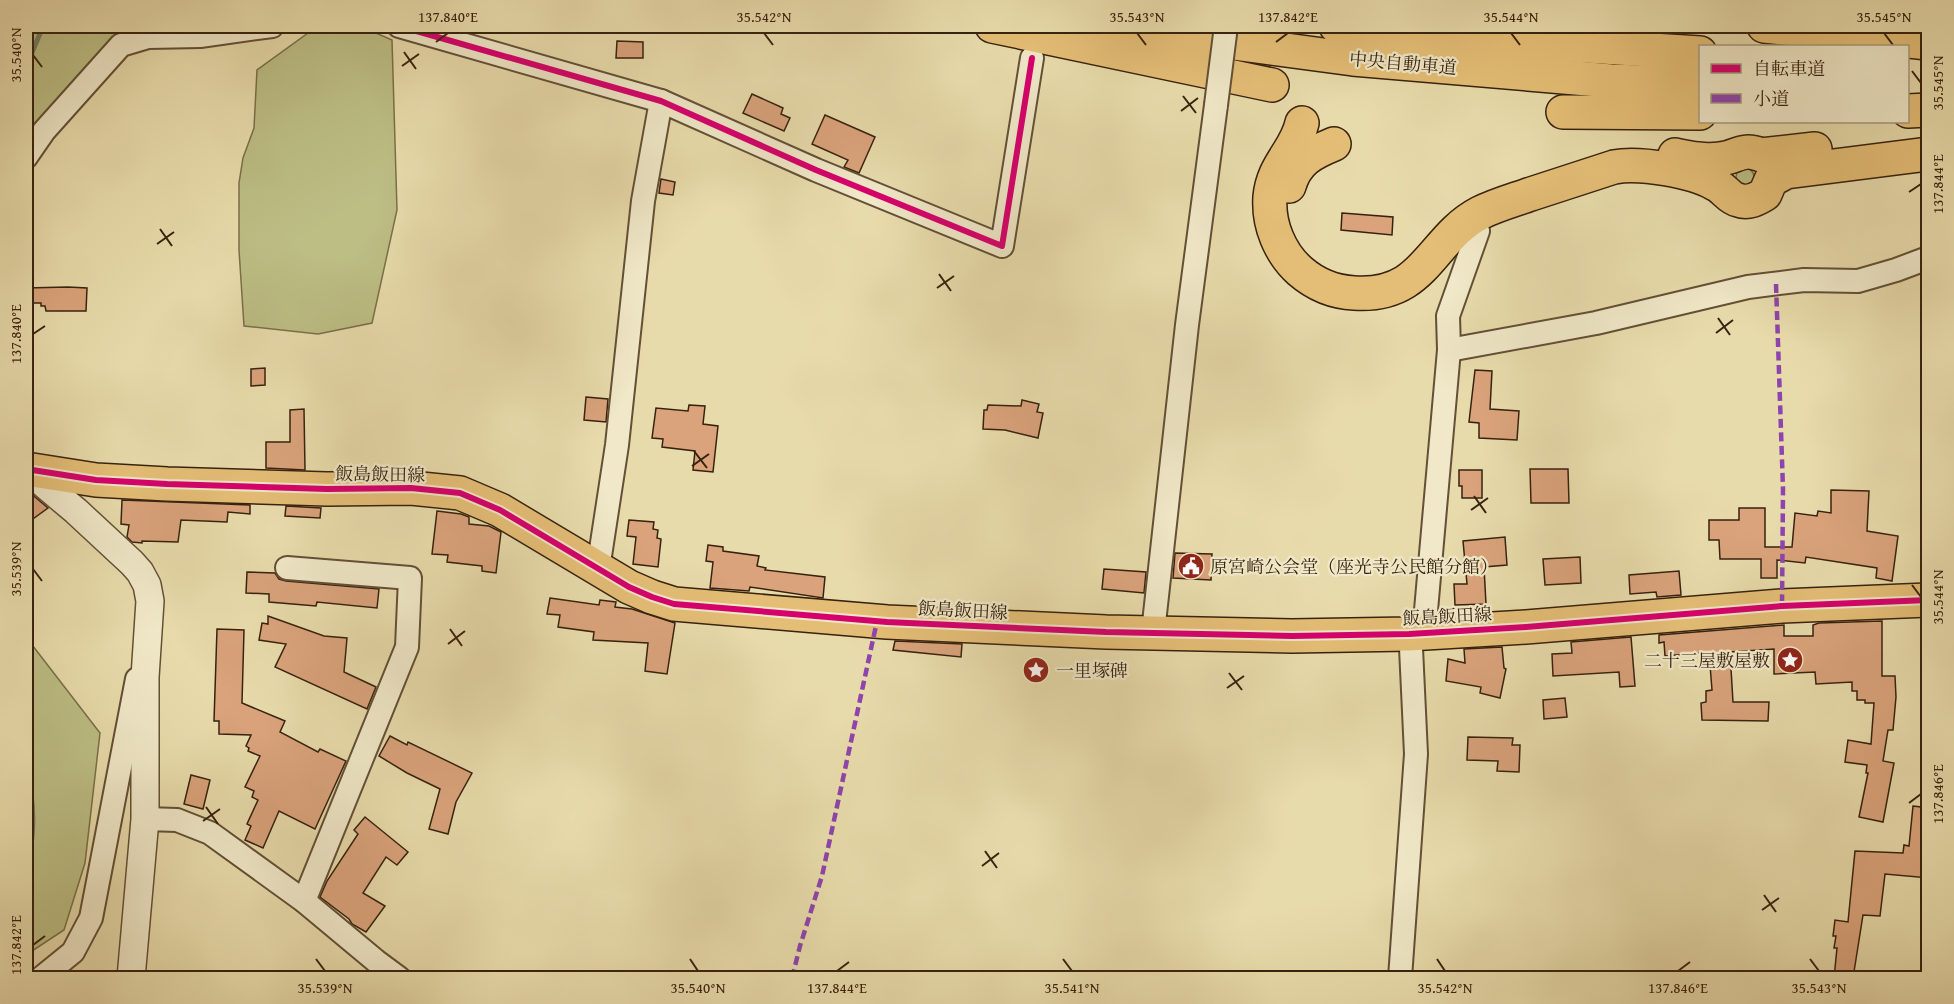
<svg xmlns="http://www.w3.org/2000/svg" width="1954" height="1004" font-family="'Gentium Book Plus','Noto Serif JP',serif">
  <rect width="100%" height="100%" fill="#e8dbab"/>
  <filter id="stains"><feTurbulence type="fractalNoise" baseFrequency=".00333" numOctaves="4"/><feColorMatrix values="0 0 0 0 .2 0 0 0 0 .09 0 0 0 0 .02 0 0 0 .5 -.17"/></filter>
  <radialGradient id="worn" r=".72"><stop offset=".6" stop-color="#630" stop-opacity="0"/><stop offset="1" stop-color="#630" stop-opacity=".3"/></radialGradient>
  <!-- green -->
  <g fill="#bcbe84" stroke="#7a704a" stroke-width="1.5">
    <path d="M26,26H120L115,39L26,143Z"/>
    <path d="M315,28L369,30L392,40L397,210L372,323L318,334L244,326L239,250V183L243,158L254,128L257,70Z"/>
    <circle cx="1745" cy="177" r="9"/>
    <path d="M26,637L100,733L85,863L64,930L26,955Z"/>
  </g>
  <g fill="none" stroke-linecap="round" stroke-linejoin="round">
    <!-- stream -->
    <g stroke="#717e68" stroke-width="5">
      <path d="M26,67L41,31L40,26"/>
      <path d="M26,773C34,795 36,839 26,861"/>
    </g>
  </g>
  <!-- building -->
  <g fill="#daa37b" stroke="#37220f" stroke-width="1.5">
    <path d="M617,41L643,42V58H616Z"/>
    <path d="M752,94L783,108L781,114L790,118L784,131L743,113Z"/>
    <path d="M825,115L875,137L859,173L844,167L848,160L812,144Z"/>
    <path d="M661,179L675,182L673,195L659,193Z"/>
    <path d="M1342,213L1393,217L1392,235L1341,230Z"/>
    <path d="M68,287L87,288L86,311H46L45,306H41V303H26V288Z"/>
    <path d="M265,368V385L251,386V369Z"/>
    <path d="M1475,370L1492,371L1490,409L1519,411L1517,440L1479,438V423L1469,422Z"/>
    <path d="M586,397L608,399L606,422L584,420Z"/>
    <path d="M1022,400L1039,404L1037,412L1043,413L1038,438L1005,430L983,429L984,410H987L988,405L1021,406Z"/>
    <path d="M689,405L705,406L703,424L718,426L713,472L693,470L695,451L662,447L663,439L652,438L656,408L688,411Z"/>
    <path d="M304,409L305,470L266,468V442H290V410Z"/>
    <path d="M1530,469H1568L1569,503H1531Z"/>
    <path d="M1459,470H1482V498H1462V486H1459Z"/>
    <path d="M26,488H28L35,497L48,508L26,524Z"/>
    <path d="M1831,490L1869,491L1867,531L1898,536L1892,581L1876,578L1877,568L1806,557L1805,563L1777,560V578H1761V559H1720L1719,540H1709V520H1739V508H1765V547H1792L1795,513L1817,516L1818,511L1831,513Z"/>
    <path d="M122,500L250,505V514L228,512L227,522L181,520L178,542L142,541V543L132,542L127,537L129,525L121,524Z"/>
    <path d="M286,506L321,508L320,518L285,516Z"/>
    <path d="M437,511L461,514L469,517V524L489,526L501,532L496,573L482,571V566L447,562L448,555L432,554Z"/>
    <path d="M629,520L654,522L653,529L658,530L657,538L661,539L658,567L633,564L636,537L627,536Z"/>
    <path d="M1505,537L1507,565L1484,567L1486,604L1455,605L1454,584H1467L1463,541Z"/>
    <path d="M708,545L723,547V551L759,556L757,566L766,568L765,570L825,577L823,598L750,587L749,591L710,588L713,562L706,561Z"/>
    <path d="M1175,553L1212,554L1211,580L1173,578Z"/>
    <path d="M1580,557L1581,583L1545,585L1543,559Z"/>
    <path d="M1104,569L1146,572L1144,593L1102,589Z"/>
    <path d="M1679,571L1681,595L1657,597L1656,592L1630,594L1629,575Z"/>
    <path d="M247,572L275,573L279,579L286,581L379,589L377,608L317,602L316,606L269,602V594L246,593Z"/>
    <path d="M550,598L599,605L600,600L616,602L615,607L632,609L675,623L667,674L645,671L648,643L593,640L594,632L558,627L560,615L547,614Z"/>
    <path d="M268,616L324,636L347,638L344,672L376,687L367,709L275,667L286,644L259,640L262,623L268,624Z"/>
    <path d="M1882,621V676H1895L1896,697L1893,730H1888L1883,761L1894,763L1883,822L1859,817L1868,773H1866L1867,765L1845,762L1848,740L1871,744L1874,703H1865V700H1857V691H1852V682L1816,684L1815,672L1774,674V649L1730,652L1733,702H1769L1768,721L1702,720L1701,703L1706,702V691L1712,690L1709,652L1665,656L1664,642L1659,643V635L1784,625V636H1813V625L1819,623Z"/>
    <path d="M217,629L244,630L242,703L285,721L280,732L318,752L320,749L346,761L315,829L279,811L263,848L245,840L251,826L247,824L258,800L252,797L254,791L245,787L260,756L248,751L249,748L246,746L251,735L219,734V721H214Z"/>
    <path d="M1631,637L1635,686L1620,687L1619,672L1553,676L1552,654L1572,653L1571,642Z"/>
    <path d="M895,641L962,644L961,657L893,650Z"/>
    <path d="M1502,647L1504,668L1506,669L1500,698L1480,693L1481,687L1446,681L1448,659L1465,663L1464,649Z"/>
    <path d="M1565,698L1567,717L1544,719L1543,700Z"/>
    <path d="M390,736L407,745L408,742L472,773L456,802L448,834L429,829L440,789L407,773L379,756Z"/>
    <path d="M1468,737L1513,738L1512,745H1520L1519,772L1497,771L1498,761L1467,760Z"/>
    <path d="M191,775L210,780L203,809L184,804Z"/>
    <path d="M1913,806L1929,808V878L1885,874L1880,916L1863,915L1853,978H1834L1837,948H1834L1836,936H1833L1835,920L1848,922L1855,851L1903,853L1904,845L1909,846Z"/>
    <path d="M365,817L408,852L397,865L386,857L363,893L385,906L366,932L352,924L349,919L320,897L327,881L358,834L354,830Z"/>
  </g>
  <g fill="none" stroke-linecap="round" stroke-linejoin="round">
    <defs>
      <g id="minor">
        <path d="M399,26L661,101L816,170L1002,246L1032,58"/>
        <path d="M26,157L44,131L121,45L148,37L200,36L272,26"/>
        <path d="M1449,350L1596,323L1748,287L1804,280L1858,281L1896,270L1928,258"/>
        <path d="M287,568L410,578L407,647L304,901"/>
        <path d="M598,569L617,445L643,201L661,101"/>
        <path d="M1153,632L1187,325L1216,105"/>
        <path d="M1424,633L1449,350L1448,316L1478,231"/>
        <path d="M145,819L177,820L210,833L304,901L376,961L399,978"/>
        <path d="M41,978L73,952L91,918L137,679"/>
        <path d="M1400,978L1416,754L1411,648L1409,634"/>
      </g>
      <path id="tertiary" d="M35,470L45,485L76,511L132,563L140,572L147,585L150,601L145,677V819L131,978"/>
      <path id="primary" d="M26,469L96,480L167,484L327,489L411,488L460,493L500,510L629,587L652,597L674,604L887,622L1106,632L1292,636L1409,634L1526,627L1782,606L1928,600"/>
      <g id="motorway">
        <path d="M992,26L1272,85"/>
        <path d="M1107,26L1353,59L1611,81L1700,84"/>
        <path d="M1336,26L1474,39L1700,53"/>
        <path d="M1764,26L1928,43"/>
        <path d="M1908,111L1928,110"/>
        <path d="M1563,112L1700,113"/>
        <path d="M1302,123C1296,151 1273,164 1270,197C1268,225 1280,253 1300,271C1315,284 1334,292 1354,293C1426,298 1430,239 1480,213C1496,205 1514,200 1531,194C1559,185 1586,176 1614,167C1639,162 1693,171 1715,184C1724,188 1729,198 1738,200C1748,204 1757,199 1765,194L1771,180L1786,172L1928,154"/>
        <path d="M1675,155C1690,158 1704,161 1719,159C1737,158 1741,147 1761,155L1815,149"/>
        <path d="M1289,186C1296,161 1312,153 1334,144"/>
      </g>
    </defs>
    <!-- minor casing -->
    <use href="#minor" stroke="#635036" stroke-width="26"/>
    <!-- tertiary casing -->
    <use href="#tertiary" stroke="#635036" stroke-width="30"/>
    <!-- primary casing -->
    <use href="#primary" stroke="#37220f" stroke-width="36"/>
    <!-- motorway casing -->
    <use href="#motorway" stroke="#37220f" stroke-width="36"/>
    <!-- minor -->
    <use href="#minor" stroke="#f0e8c8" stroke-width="22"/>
    <!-- tertiary -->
    <use href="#tertiary" stroke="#f0e8c8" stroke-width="27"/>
    <!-- primary -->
    <use href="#primary" stroke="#e4be76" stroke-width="33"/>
    <!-- motorway -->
    <use href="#motorway" stroke="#e4be76" stroke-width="33"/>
    <defs>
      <path id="minor-bridge" d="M1216,105L1226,26"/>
    </defs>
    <!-- minor-bridge casing -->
    <use href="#minor-bridge" stroke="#635036" stroke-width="26" stroke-linecap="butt"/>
    <!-- minor-bridge -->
    <use href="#minor-bridge" stroke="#f0e8c8" stroke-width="22"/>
    <!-- quiet -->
    <g stroke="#8e44ad" stroke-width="4.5" stroke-dasharray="9 4.5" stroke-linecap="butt">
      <path d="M1776,284L1783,489L1782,606"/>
      <path d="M792,978L800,946L822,876L877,621"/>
    </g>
    <defs>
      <g id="cycleway">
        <path d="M399,26L661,101L816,170L1002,246L1032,58"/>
        <path d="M26,469L96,480L167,484L327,489L411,488L460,493L500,510L629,587L652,597L674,604L887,622L1106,632L1292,636L1409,634L1526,627L1782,606L1928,600"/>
      </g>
    </defs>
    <!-- cycleway casing -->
    <use href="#cycleway" stroke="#f0e8c8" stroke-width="10"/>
    <!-- cycleway -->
    <use href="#cycleway" stroke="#d6006c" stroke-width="6"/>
  </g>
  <!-- ticks -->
  <path fill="none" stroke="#37220f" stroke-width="2" d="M764,33L773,45M1137,33L1146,45M1511,33L1520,45M1884,33L1893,45M436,42L448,33M1276,42L1288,33M404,52L416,69M33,55L42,67M402,66L419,54M1912,71L1921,83M1183,96L1196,113M1181,111L1198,98M1909,192L1921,184M160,229L172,246M157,244L174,232M939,274L951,291M937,288L954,276M1718,318L1730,335M1716,333L1733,320M33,334L45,326M694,451L707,468M692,466L709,454M1474,496L1486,513M1471,510L1488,498M33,569L42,581M1912,585L1921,597M450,629L462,646M448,644L465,631M1229,673L1242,690M1227,688L1244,676M1909,803L1921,794M206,807L218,824M203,821L220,809M985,851L997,868M982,866L999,853M1764,895L1776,912M1762,910L1779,898M33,945L45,936M316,959L325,971M690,959L698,971M1063,959L1072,971M1437,959L1445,971M1810,959L1819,971M837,971L849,962M1678,971L1690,962"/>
  <!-- icons -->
  <defs>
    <symbol id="civic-disc" viewBox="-11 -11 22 22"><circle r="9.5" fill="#8f2418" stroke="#f0e8c8"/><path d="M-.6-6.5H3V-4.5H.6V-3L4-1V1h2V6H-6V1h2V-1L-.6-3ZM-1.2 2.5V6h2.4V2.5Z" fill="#fff"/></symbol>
    <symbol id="sight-disc" viewBox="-11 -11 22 22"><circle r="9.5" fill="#8f2418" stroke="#f0e8c8"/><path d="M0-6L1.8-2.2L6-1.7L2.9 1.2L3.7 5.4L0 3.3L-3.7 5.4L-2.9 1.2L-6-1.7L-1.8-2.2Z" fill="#fff"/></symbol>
  </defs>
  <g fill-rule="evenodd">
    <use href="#civic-disc" x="1176" y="551" width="30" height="30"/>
    <use href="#sight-disc" x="1775" y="645" width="30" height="30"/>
    <use href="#sight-disc" x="1021" y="655" width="30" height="30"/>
  </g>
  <g text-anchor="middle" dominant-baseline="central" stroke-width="4.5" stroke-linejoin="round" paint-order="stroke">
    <!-- street labels -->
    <g font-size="18" fill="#37220f" stroke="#f0e8c8">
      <text transform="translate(1403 63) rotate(5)">中央自動車道</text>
      <text transform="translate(380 474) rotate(1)">飯島飯田線</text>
      <text transform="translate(963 610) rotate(3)">飯島飯田線</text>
      <text transform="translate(1447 616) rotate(-3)">飯島飯田線</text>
    </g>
    <!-- poi labels -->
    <g font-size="18" fill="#37220f" stroke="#f0e8c8" text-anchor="start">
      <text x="1210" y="566">原宮崎公会堂（座光寺公民館分館）</text>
      <text x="1770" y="660" text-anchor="end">二十三屋敷屋敷</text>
      <text x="1056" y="670">一里塚碑</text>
    </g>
  </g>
  <!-- margin -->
  <rect width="1954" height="1004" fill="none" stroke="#e8dbab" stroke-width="66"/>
  <!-- legend -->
  <rect x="1699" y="45" width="210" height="78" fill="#f0e8c8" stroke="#a6997e" stroke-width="1.5"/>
  <rect x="1711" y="64" width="30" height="9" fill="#d6006c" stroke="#a6997e" stroke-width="1.5"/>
  <text x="1753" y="75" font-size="18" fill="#37220f">自転車道</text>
  <rect x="1711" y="94" width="30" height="9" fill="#8e44ad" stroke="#a6997e" stroke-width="1.5"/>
  <text x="1753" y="105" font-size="18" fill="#37220f">小道</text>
  <rect x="33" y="33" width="1888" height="938" fill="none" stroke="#37220f" stroke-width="2"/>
  <g font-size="15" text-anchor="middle" fill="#37220f">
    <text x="448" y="22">137.840°E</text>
    <text x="764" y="22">35.542°N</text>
    <text x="1137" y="22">35.543°N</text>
    <text x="1288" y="22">137.842°E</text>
    <text x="1511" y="22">35.544°N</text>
    <text x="1884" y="22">35.545°N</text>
    <text transform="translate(16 55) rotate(-90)" y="5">35.540°N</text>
    <text transform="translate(1938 83) rotate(-90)" y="5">35.545°N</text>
    <text transform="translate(1938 184) rotate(-90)" y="5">137.844°E</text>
    <text transform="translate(16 334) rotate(-90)" y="5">137.840°E</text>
    <text transform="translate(16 569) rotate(-90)" y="5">35.539°N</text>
    <text transform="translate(1938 597) rotate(-90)" y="5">35.544°N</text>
    <text transform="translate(1938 794) rotate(-90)" y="5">137.846°E</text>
    <text transform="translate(16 945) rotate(-90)" y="5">137.842°E</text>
    <text x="325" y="993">35.539°N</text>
    <text x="698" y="993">35.540°N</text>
    <text x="837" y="993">137.844°E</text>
    <text x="1072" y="993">35.541°N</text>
    <text x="1445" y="993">35.542°N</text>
    <text x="1678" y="993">137.846°E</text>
    <text x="1819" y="993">35.543°N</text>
  </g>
  <rect width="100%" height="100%" filter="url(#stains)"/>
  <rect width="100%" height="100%" fill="url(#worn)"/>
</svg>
